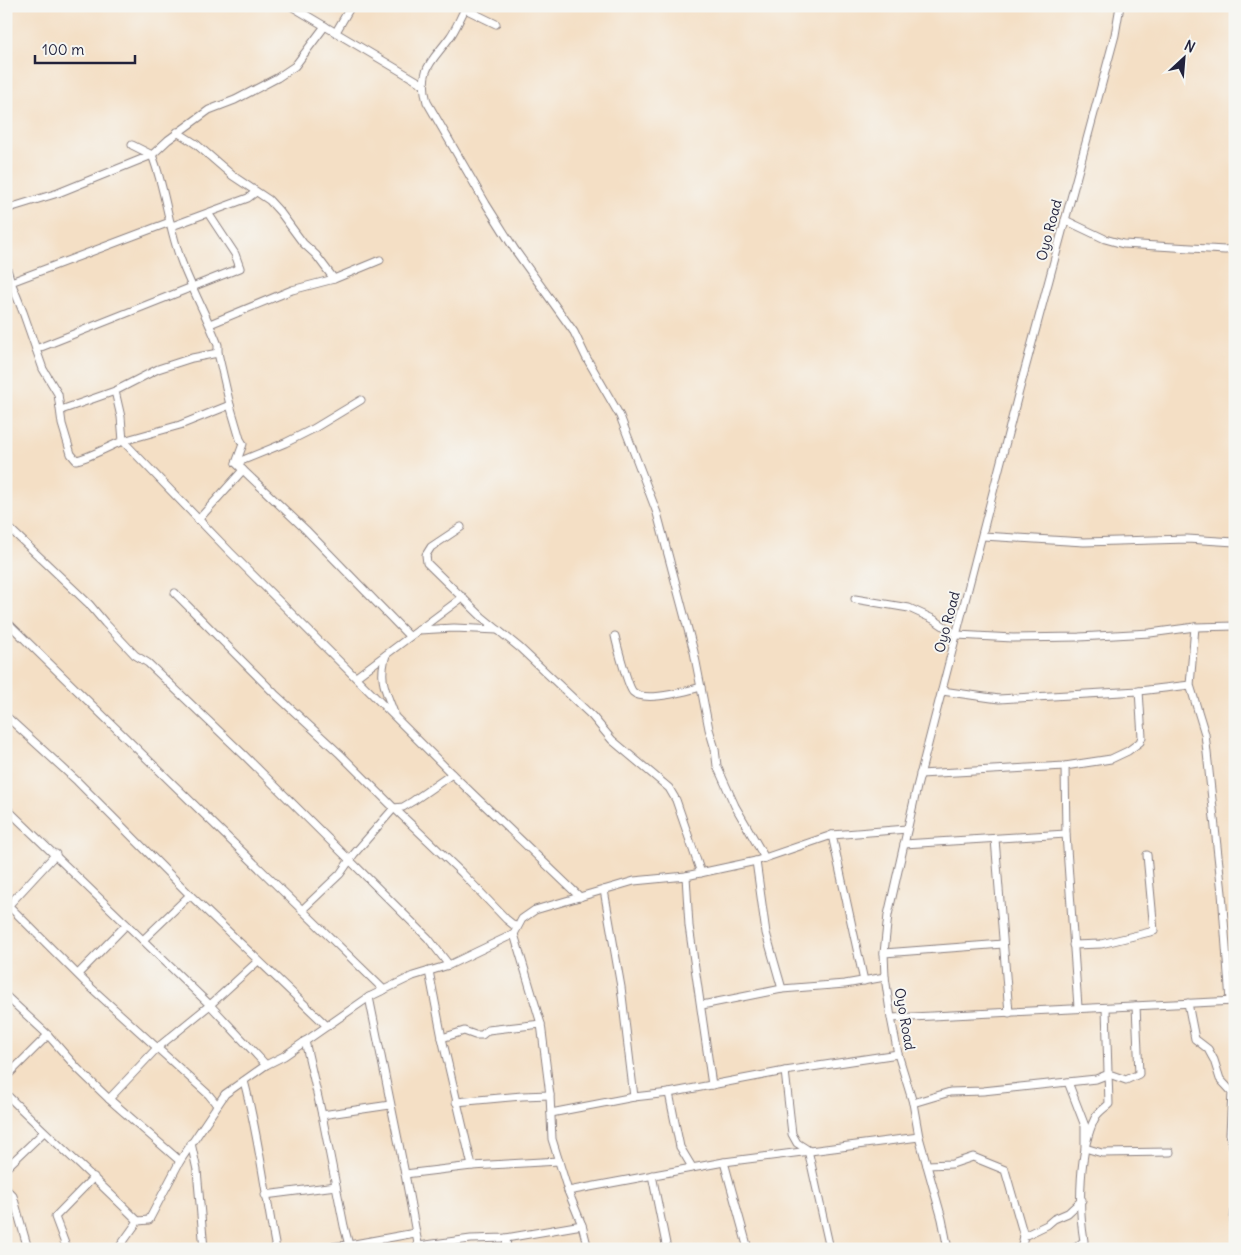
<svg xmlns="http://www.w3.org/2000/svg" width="1241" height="1255" font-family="Delius,sans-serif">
  <rect width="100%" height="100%" fill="#f6f6f2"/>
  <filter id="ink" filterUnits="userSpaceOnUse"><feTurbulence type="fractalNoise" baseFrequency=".02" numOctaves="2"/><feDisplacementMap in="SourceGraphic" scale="10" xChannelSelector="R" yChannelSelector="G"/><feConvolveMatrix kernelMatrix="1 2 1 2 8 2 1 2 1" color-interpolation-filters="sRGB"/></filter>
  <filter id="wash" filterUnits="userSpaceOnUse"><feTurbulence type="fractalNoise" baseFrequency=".0096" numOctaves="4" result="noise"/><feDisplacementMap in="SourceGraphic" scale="20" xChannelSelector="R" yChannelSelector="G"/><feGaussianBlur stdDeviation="1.12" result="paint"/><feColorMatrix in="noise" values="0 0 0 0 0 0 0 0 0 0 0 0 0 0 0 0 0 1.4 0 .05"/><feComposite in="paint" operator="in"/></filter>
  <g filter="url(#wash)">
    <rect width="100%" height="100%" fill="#f4dfc5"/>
  </g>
  <g filter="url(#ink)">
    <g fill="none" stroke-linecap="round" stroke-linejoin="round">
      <defs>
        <g id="minor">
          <path d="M291,6L424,85"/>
          <path d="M459,6L496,24"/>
          <path d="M465,9C460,18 456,29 450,37C432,62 418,68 427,102L486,204L515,250L574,332L586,357L620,416L657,513L694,652L709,729L715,749L717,766L735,806L765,858"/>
          <path d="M336,32L351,6"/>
          <path d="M177,132L196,144L233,176L269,200L280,212L303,243L316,255L334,279"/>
          <path d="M132,145L152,155C166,190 168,228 182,263C193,291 207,317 218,345V353"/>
          <path d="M6,209L58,193L152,155L168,140L209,110L235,100L277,78L295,66L325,26"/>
          <path d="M1065,220L1105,239L1123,244L1225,250L1235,248"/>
          <path d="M172,226L248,198L256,192"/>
          <path d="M6,266L11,282L23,312L43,369L58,394L62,424L71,454L76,460C89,458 109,446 123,441L230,552L452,774L580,897"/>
          <path d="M11,282L170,222"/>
          <path d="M210,324L292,290L334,279L380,260"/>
          <path d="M36,349L240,268L235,254L208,213"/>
          <path d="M230,405L240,439L243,444L236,463"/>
          <path d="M61,410L115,391L158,369L192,358L218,353L230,405L180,425L123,441L121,417L115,391"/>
          <path d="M243,470L306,530L409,636"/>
          <path d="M198,520L243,470L236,463L285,443L313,429L361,400"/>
          <path d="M6,525L89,604L105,623L135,655L148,663L244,755L428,938L449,965"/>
          <path d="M461,527L431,547L426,555L427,563L482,617L520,648L592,716L612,740L669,788L676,800L701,873"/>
          <path d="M983,536L1084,542L1187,539L1235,542"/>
          <path d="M175,593L275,694L340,754L394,808L462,873L506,919L516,927"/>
          <path d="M855,599L909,608L933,619L957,635L1013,638L1079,637L1150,633L1195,627L1235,626"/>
          <path d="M6,621L384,990"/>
          <path d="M1195,627L1190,685L1205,734L1222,893L1230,1001"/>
          <path d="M419,630L454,628L498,630"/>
          <path d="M615,636C617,645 628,687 633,692C644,703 687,691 701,687"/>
          <path d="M386,655C378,679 386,691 394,713"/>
          <path d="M356,677L463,597"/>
          <path d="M942,691L999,699L1139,691L1190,685"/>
          <path d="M6,716L77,781L190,895L327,1026"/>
          <path d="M1065,766L1066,834L1078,1007"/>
          <path d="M920,774L1065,766L1111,759L1128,751L1140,742L1142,737L1139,691"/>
          <path d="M6,808L210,1005L266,1065"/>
          <path d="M832,835L864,981"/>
          <path d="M995,839L1009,1013"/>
          <path d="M904,844L1066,834"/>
          <path d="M756,861L766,933L782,989"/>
          <path d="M686,876L689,926L712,1085"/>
          <path d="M604,890L621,987L634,1097"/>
          <path d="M6,903L87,984L209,1095L217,1105"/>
          <path d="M7,907L56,854"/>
          <path d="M302,910L340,874L354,854L394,808L403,807L413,801L452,774"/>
          <path d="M514,934L541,1024L550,1095L552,1139L568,1191L582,1225L588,1249"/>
          <path d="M143,940L190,895"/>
          <path d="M1073,945L1101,944L1154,931L1147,855"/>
          <path d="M884,953L1003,944"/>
          <path d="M429,971L442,1038L472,1166"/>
          <path d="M78,974L126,925"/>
          <path d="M6,996L48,1035L77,1068L109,1099L180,1161"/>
          <path d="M369,997L405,1174L419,1249"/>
          <path d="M1188,1003L1195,1039L1208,1049L1214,1060L1220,1079L1232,1092L1230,1134L1235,1155"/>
          <path d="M702,1005L782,989L845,984L885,977"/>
          <path d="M891,1018L1235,1001"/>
          <path d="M442,1038L464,1031L475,1035H482L488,1030L541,1024"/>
          <path d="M305,1041L322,1115L344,1226L350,1249"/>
          <path d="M785,1071L792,1134L797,1143L808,1150L830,1249"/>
          <path d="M6,1077L48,1035"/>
          <path d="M244,1081C259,1137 265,1193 276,1249"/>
          <path d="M1068,1082L1085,1126V1148L1102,1153L1170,1152"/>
          <path d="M669,1093L680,1147L692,1167"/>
          <path d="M6,1094C49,1137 95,1178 138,1221"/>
          <path d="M109,1099L157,1048L210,1005L258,961"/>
          <path d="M456,1102L522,1096L550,1095"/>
          <path d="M913,1103L950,1092L983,1091L1096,1079L1109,1074L1126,1080L1139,1074L1136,1006"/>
          <path d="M551,1113L634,1097L669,1093L785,1071L898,1054"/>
          <path d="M322,1115L390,1105"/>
          <path d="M191,1143L197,1170L204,1249"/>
          <path d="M724,1162L748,1249"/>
          <path d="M927,1165L952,1164L973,1157L1005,1170L1024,1236L1021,1249"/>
          <path d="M6,1168L44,1132"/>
          <path d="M405,1174L472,1166L559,1161"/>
          <path d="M652,1175L667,1249"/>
          <path d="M6,1189L13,1196L28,1249"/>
          <path d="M568,1191L724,1162L919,1137"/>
          <path d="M265,1195L336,1186"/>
          <path d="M1234,1221L1235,1205"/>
          <path d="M1024,1236L1047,1225L1054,1219L1068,1213L1082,1200"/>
          <path d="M506,1238L507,1249"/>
          <path d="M418,1246L471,1239L506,1238L582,1225"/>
          <path d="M67,1249L55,1217L94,1177"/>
          <path d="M118,1249L138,1221L149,1220L180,1161L225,1094L266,1065L284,1056L369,997L413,976L449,965L497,942L514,934L522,919L535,910L634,881L686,876L756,861L832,835L907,829"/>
          <path d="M311,1249L349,1245L415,1233"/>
          <path d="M948,1249L942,1219L919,1137L913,1103L898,1054L891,1018L885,977L884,953L888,915L917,787L1018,395L1115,35L1120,6"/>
          <path d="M1074,1249L1084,1241C1078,1206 1079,1150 1095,1118C1098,1112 1105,1108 1109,1104L1106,1008"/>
        </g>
      </defs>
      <!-- minor casing -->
      <use href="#minor" stroke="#8b8080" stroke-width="9"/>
      <!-- minor -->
      <use href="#minor" stroke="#fff" stroke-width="7"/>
    </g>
  </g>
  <g text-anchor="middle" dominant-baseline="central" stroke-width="4" stroke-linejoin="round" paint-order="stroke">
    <!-- street labels -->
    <g font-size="14" fill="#22223b" stroke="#f6f6f2">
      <text transform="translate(1049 230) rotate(-75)">Oyo Road</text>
      <text transform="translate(947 622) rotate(-75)">Oyo Road</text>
      <text transform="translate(905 1019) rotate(80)">Oyo Road</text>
    </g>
  </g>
  <!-- margin -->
  <rect width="1241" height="1255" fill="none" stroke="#f6f6f2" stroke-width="25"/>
  <!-- north arrow -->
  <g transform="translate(1184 58) rotate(26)" stroke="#f6f6f2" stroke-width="4" paint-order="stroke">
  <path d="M0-4L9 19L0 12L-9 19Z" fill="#22223b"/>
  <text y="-8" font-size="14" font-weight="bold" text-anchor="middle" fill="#22223b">N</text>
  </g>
  <!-- scale -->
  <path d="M35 55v8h100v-8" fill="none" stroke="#22223b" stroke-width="2.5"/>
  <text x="42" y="55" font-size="15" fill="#22223b" stroke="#f6f6f2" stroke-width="4" paint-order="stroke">100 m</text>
</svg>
